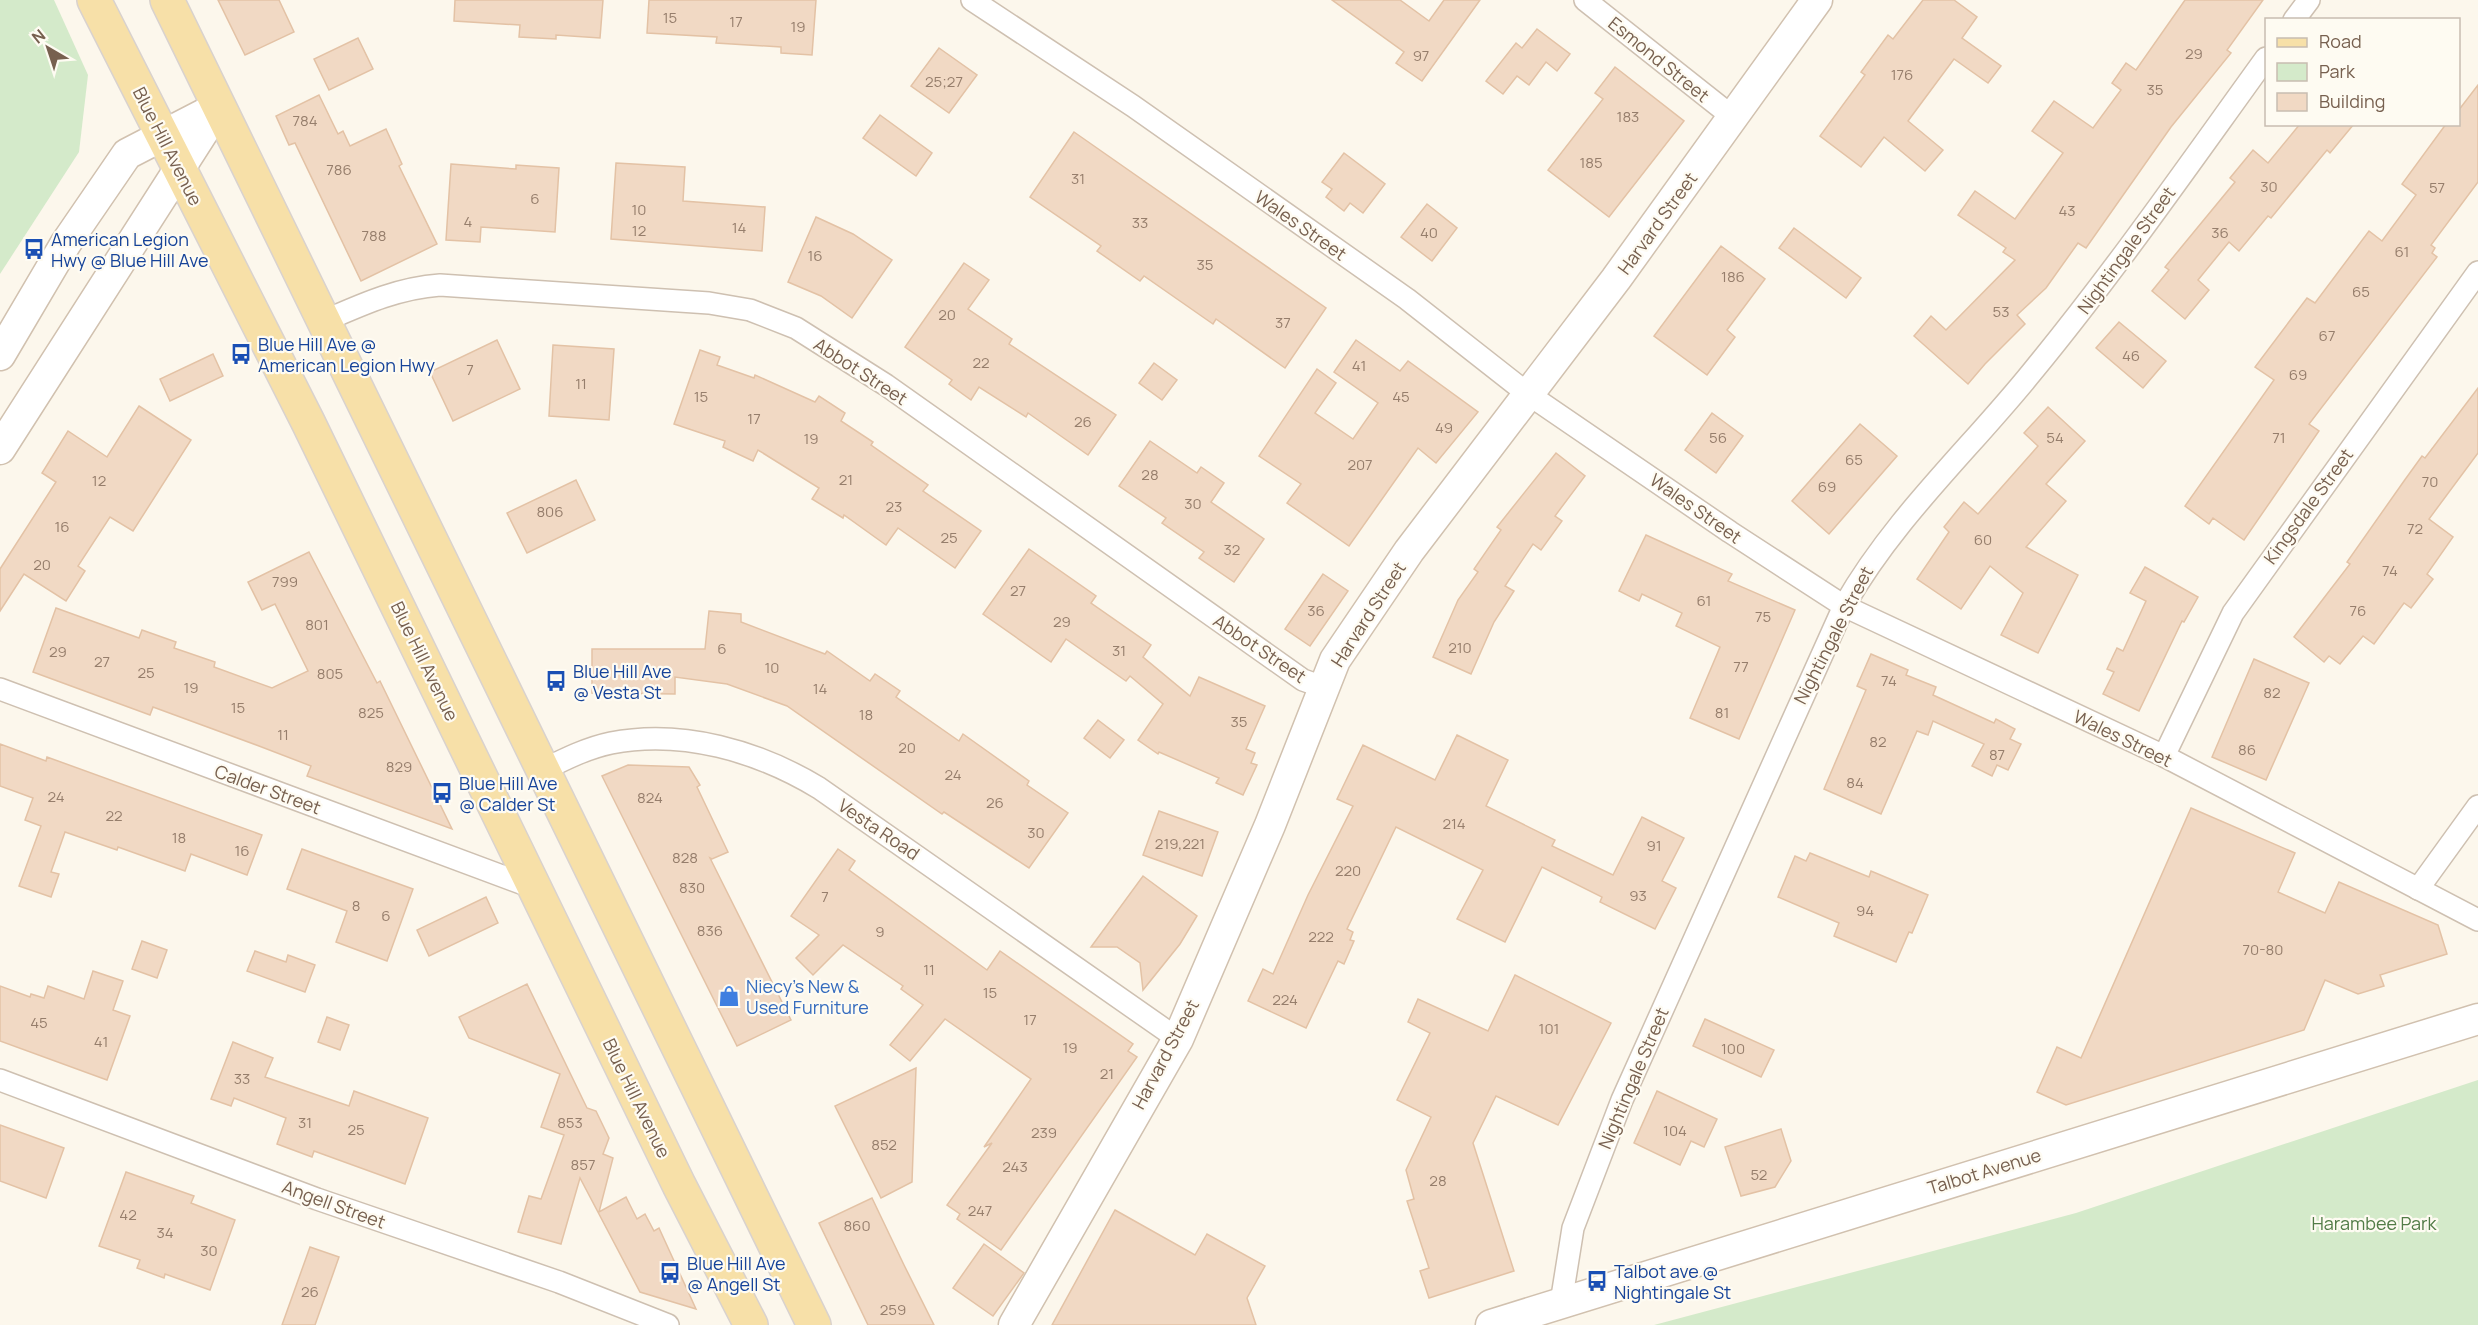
<svg xmlns="http://www.w3.org/2000/svg" width="2478" height="1325" font-family="Manrope,sans-serif">
  <rect width="100%" height="100%" fill="#fcf7ec"/>
  <!-- green -->
  <g fill="#d4eaca">
    <path d="M0,0H54L88,75L79,152L0,274Z"/>
    <path d="M2478,1080V1325H1654L2076,1213Z"/>
  </g>
  <!-- building -->
  <g fill="#f1d9c4" stroke="#e3c2a5" stroke-width="1.5">
    <path d="M218,0H279L294,32L245,55Z"/>
    <path d="M455,0H603L600,38L556,35V39L519,37L520,25L454,21Z"/>
    <path d="M649,0H816L812,55L781,53V47L716,43L717,37L647,33Z"/>
    <path d="M1332,0H1400L1429,21L1444,0H1480L1422,81L1396,63L1404,52Z"/>
    <path d="M1923,0H1954L1977,17L1962,38L2001,66L1988,83L1954,59L1908,121L1943,150L1925,171L1884,137L1861,167L1820,136L1865,75L1861,72L1888,35L1893,39Z"/>
    <path d="M2185,0H2263L2227,50L2231,53L2171,127L2086,248L2078,243L2046,288L2017,315L2025,324L1985,364L1968,384L1914,336L1931,316L1946,330L2015,260L2003,252L2006,248L1958,215L1975,191L2015,219L2063,153L2032,131L2054,101L2093,128L2121,90L2112,83L2126,63L2136,70Z"/>
    <path d="M1537,29L1570,54L1557,71L1546,62L1529,85L1517,76L1503,94L1486,81L1516,43L1522,48Z"/>
    <path d="M358,38L373,69L329,90L314,59Z"/>
    <path d="M939,48L977,75L949,113L911,86Z"/>
    <path d="M1615,67L1684,121L1609,217L1548,170L1603,99L1595,93Z"/>
    <path d="M2478,85V182L2431,245L2435,248L2432,253L2437,257L2309,424L2319,431L2244,540L2213,518L2209,524L2185,506L2274,380L2255,367L2307,298L2315,303L2369,231L2382,241L2416,195L2402,184L2446,124H2458V111Z"/>
    <path d="M319,95L338,134L343,131L350,146L386,129L402,164L399,166L437,244L361,281L295,143L289,145L276,116Z"/>
    <path d="M880,115L932,153L916,176L863,138Z"/>
    <path d="M2300,124H2354L2330,153L2327,150L2271,218L2268,216L2239,251L2229,242L2198,280L2209,290L2185,319L2152,291L2169,270L2165,267L2235,182L2230,178L2253,150L2268,163Z"/>
    <path d="M1074,132L1326,308L1285,368L1216,319L1213,324L1144,276L1140,281L1097,251L1101,246L1030,197Z"/>
    <path d="M1344,153L1385,184L1363,213L1350,203L1344,211L1326,197L1332,189L1322,182Z"/>
    <path d="M616,163L685,167L683,201L765,207L762,251L611,239Z"/>
    <path d="M451,164L516,169V165L559,168L555,232L481,227L480,242L446,240Z"/>
    <path d="M1427,204L1457,228L1432,261L1401,237Z"/>
    <path d="M816,217L853,234L892,260L852,318L821,296L788,282Z"/>
    <path d="M1794,228L1861,278L1846,298L1779,248Z"/>
    <path d="M1721,246L1765,279L1727,330L1735,337L1707,375L1654,336Z"/>
    <path d="M964,263L989,280L968,309L1012,339L1009,344L1116,415L1088,455L1028,413L1026,417L979,387L971,400L949,384L952,380L905,347Z"/>
    <path d="M2119,322L2166,361L2143,388L2096,348Z"/>
    <path d="M497,340L520,389L453,421L430,372Z"/>
    <path d="M1356,340L1400,371L1408,361L1478,412L1436,463L1418,448L1349,546L1287,503L1301,484L1259,456L1317,369L1336,383L1315,413L1353,439L1378,403L1334,372Z"/>
    <path d="M553,345L614,349L609,420L549,416Z"/>
    <path d="M700,350L720,357L717,365L754,378L755,375L815,402L819,396L845,413L841,421L873,442L871,445L928,485L923,491L981,531L955,568L898,528L886,545L844,515L843,518L812,499L819,488L758,450L753,461L723,447L725,441L674,424Z"/>
    <path d="M213,354L223,376L170,401L160,379Z"/>
    <path d="M1154,363L1177,380L1162,400L1139,383Z"/>
    <path d="M2478,388V453L2429,519L2453,537L2427,574L2433,579L2411,608L2404,603L2374,644L2363,636L2340,664L2329,656L2324,662L2294,637L2350,564L2347,562L2404,481L2422,456L2425,458Z"/>
    <path d="M139,406L191,440L133,531L110,517L78,566L85,571L66,601L24,574L0,611V569L56,482L42,473L68,431L107,457Z"/>
    <path d="M2048,407L2085,441L2046,484L2066,501L2026,547L2078,575L2038,653L2001,635L2023,593L1990,566L1961,609L1917,579L1949,532L1944,527L1964,502L1978,514L2038,446L2024,433Z"/>
    <path d="M1712,413L1743,436L1716,473L1685,450Z"/>
    <path d="M1860,424L1897,456L1829,534L1792,501Z"/>
    <path d="M1150,441L1197,473L1201,467L1224,483L1211,502L1264,539L1234,582L1199,558L1204,552L1162,523L1166,518L1119,486Z"/>
    <path d="M1556,453L1585,476L1555,516L1562,521L1541,550L1533,544L1505,586L1514,591L1494,622L1471,674L1433,657L1458,600L1478,572L1474,569L1501,530L1497,527Z"/>
    <path d="M576,480L595,520L527,553L507,513Z"/>
    <path d="M1646,535L1732,574L1728,581L1795,610L1739,739L1690,718L1720,647L1676,626L1682,613L1642,594L1639,601L1619,591Z"/>
    <path d="M1029,549L1096,596L1091,603L1151,645L1143,657L1190,696L1199,677L1265,706L1246,749L1255,753L1251,763L1257,765L1243,795L1216,783L1219,778L1159,752L1158,754L1138,740L1163,704L1130,676L1126,681L1066,639L1051,662L983,614Z"/>
    <path d="M309,552L377,683L380,681L452,829L307,776L311,766L259,746L153,707L150,715L33,672L56,608L139,638L142,630L176,642L174,648L215,662L214,667L272,688L308,671L275,604L262,610L248,582Z"/>
    <path d="M2145,567L2198,597L2184,622L2182,621L2139,711L2103,694L2114,672L2107,669L2117,648L2123,651L2146,601L2130,593Z"/>
    <path d="M1323,574L1348,591L1310,646L1285,629Z"/>
    <path d="M709,611L741,614V622L825,654L827,651L870,681L875,674L900,691L896,697L959,741L963,734L1029,781L1027,785L1068,813L1029,868L944,812L942,814L787,706L727,684L675,677V694L592,693V649H705Z"/>
    <path d="M1871,654L1908,670L1906,675L1936,687L1933,695L1994,723L1996,719L2015,729L2010,739L2021,744L2008,770L1997,765L1992,776L1972,766L1984,744L1933,721L1928,735L1917,731L1881,814L1824,789L1866,690L1857,686Z"/>
    <path d="M2254,659L2309,683L2266,780L2212,757Z"/>
    <path d="M1098,720L1124,740L1110,758L1084,738Z"/>
    <path d="M1457,735L1508,760L1486,806L1555,840L1552,846L1613,875L1642,817L1684,838L1662,881L1676,888L1655,929L1600,902L1602,897L1542,867L1505,942L1457,919L1483,870L1396,827L1347,929L1353,932L1350,940L1354,941L1344,964L1338,961L1306,1028L1248,1001L1263,969L1273,974L1308,895L1353,806L1337,799L1363,745L1435,780Z"/>
    <path d="M0,744L46,761L47,757L262,835L247,875L191,854L185,871L118,847L117,850L65,832L51,872L59,874L51,897L19,886L41,826L25,820L33,798L0,786Z"/>
    <path d="M628,765L689,767L700,785L697,787L728,852L712,859L710,858L791,1020L737,1046L602,776Z"/>
    <path d="M2191,808L2295,853L2278,892L2325,913L2339,882L2438,925L2447,954L2380,975L2384,986L2358,994L2325,980L2304,1030L2066,1105L2037,1092L2057,1047L2081,1058Z"/>
    <path d="M1159,811L1218,832L1202,876L1143,855Z"/>
    <path d="M302,849L413,889L387,961L336,942L347,911L287,889Z"/>
    <path d="M838,849L855,861L849,870L987,970L1000,951L1133,1044L1128,1051L1137,1057L1001,1250L957,1219L960,1214L947,1205L992,1143L984,1147L1031,1079L945,1019L910,1061L890,1045L923,1005L901,989L903,986L843,945L813,975L796,958L819,935L791,916Z"/>
    <path d="M1810,853L1869,877L1871,871L1928,895L1912,933L1909,932L1896,962L1834,936L1839,923L1778,897L1795,856L1806,861Z"/>
    <path d="M1143,876L1197,916L1180,944L1143,990L1140,963L1117,947H1091Z"/>
    <path d="M486,897L498,923L429,956L417,930Z"/>
    <path d="M142,941L167,950L157,978L132,969Z"/>
    <path d="M255,951L286,962L288,955L315,965L305,992L247,971Z"/>
    <path d="M93,971L123,981L113,1010L130,1016L107,1080L0,1041V986L30,997L31,994L44,998L48,986L84,999Z"/>
    <path d="M1515,975L1611,1023L1558,1125L1496,1096L1473,1143L1514,1271L1429,1298L1420,1271L1429,1268L1407,1201L1414,1199L1406,1170L1431,1117L1397,1100L1430,1033L1408,1022L1418,999L1488,1031Z"/>
    <path d="M527,984L587,1108L596,1111L609,1138L603,1154L613,1158L599,1212L626,1197L637,1219L645,1214L654,1231L659,1228L696,1309L640,1292L580,1178L561,1244L518,1232L529,1196L541,1199L564,1135L541,1127L560,1074L469,1038L459,1017Z"/>
    <path d="M327,1017L349,1025L340,1050L318,1042Z"/>
    <path d="M1705,1019L1774,1050L1761,1077L1693,1046Z"/>
    <path d="M233,1042L273,1058L265,1077L349,1106L354,1091L428,1118L405,1184L314,1151L312,1157L277,1144L286,1118L234,1098L231,1106L211,1099Z"/>
    <path d="M916,1068L912,1182L881,1198L835,1106Z"/>
    <path d="M1657,1091L1717,1119L1704,1147L1691,1141L1680,1165L1634,1143Z"/>
    <path d="M0,1125L64,1148L46,1198L0,1181Z"/>
    <path d="M1781,1129L1791,1161L1775,1187L1741,1196L1725,1147Z"/>
    <path d="M126,1172L194,1196L191,1203L235,1220L210,1290L165,1274L164,1278L137,1268L140,1260L99,1246Z"/>
    <path d="M872,1198L904,1265L934,1325H868L819,1223Z"/>
    <path d="M1115,1210L1195,1255L1207,1234L1265,1266L1247,1298L1256,1325H1052Z"/>
    <path d="M984,1244L1024,1273L993,1316L953,1288Z"/>
    <path d="M310,1247L339,1257L315,1325H282Z"/>
  </g>
  <g fill="none" stroke-linecap="round" stroke-linejoin="round">
    <defs>
      <g id="street">
        <path d="M972,0L1133,106L1407,299L1528,394L1730,532L1844,606L2164,756L2478,920"/>
        <path d="M1585,0L1734,118"/>
        <path d="M2294,20L2309,0"/>
        <path d="M324,321C363,304 398,288 440,285L709,303L750,310L796,328L886,385L1303,680L1323,687"/>
        <path d="M0,689L537,889"/>
        <path d="M2164,756L2233,613L2478,272"/>
        <path d="M543,770C565,759 587,748 611,743C682,729 758,751 819,788L1178,1039"/>
        <path d="M2418,889L2478,806"/>
        <path d="M0,1080L317,1199L559,1282L668,1325"/>
        <path d="M1561,1303L1573,1228L1622,1100L1844,606C1894,518 1969,450 2032,372C2115,271 2190,163 2266,58"/>
      </g>
      <g id="secondary">
        <path d="M0,355L66,243L127,154L216,108"/>
        <path d="M0,449L219,107"/>
        <path d="M1014,1325L1178,1039L1270,825L1335,660L1409,551L1616,279L1817,0"/>
        <path d="M1491,1325L2478,1019"/>
      </g>
      <g id="primary">
        <path d="M94,0L308,422L679,1185L751,1325"/>
        <path d="M167,0L814,1325"/>
      </g>
    </defs>
    <!-- street casing -->
    <use href="#street" stroke="#cec0b1" stroke-width="24"/>
    <!-- secondary casing -->
    <use href="#secondary" stroke="#d1c1af" stroke-width="33"/>
    <!-- primary casing -->
    <use href="#primary" stroke="#d9d2ce" stroke-width="36"/>
    <!-- street -->
    <use href="#street" stroke="#fff" stroke-width="21"/>
    <!-- secondary -->
    <use href="#secondary" stroke="#fff" stroke-width="30"/>
    <!-- primary -->
    <use href="#primary" stroke="#f7e0a8" stroke-width="33"/>
  </g>
  <!-- icons -->
  <defs>
    <symbol id="bus-bare" viewBox="-9 -9 18 18"><path d="M-5-6H5V4H4V6H2V4H-2V6H-4V4H-5ZM-3.5-4V0h7V-4ZM-3.5 1.2v1.5H-2V1.2ZM2 1.2v1.5H3.5V1.2Z" fill="#1a4fb4" stroke="#fefbf2" stroke-width="2.5" paint-order="stroke"/></symbol>
    <symbol id="shop-bare" viewBox="-9 -9 18 18"><path d="M-5-2.5h2.3a2.7 3.5 0 0 1 5.4 0H5L5.5 6h-11ZM-1.5-2.5h3a1.5 2.3 0 0 0-3 0Z" fill="#3f7fe0" stroke="#fefbf2" stroke-width="2.5" paint-order="stroke"/></symbol>
  </defs>
  <g fill-rule="evenodd">
    <use href="#bus-bare" x="19" y="234" width="30" height="30"/>
    <use href="#bus-bare" x="226" y="339" width="30" height="30"/>
    <use href="#bus-bare" x="541" y="666" width="30" height="30"/>
    <use href="#bus-bare" x="427" y="778" width="30" height="30"/>
    <use href="#shop-bare" x="714" y="981" width="30" height="30"/>
    <use href="#bus-bare" x="655" y="1258" width="30" height="30"/>
    <use href="#bus-bare" x="1582" y="1266" width="30" height="30"/>
  </g>
  <g text-anchor="middle" dominant-baseline="central" stroke-width="4.5" stroke-linejoin="round" paint-order="stroke">
    <!-- number labels -->
    <g font-size="15" fill="#967e6c">
      <text x="670" y="17">15</text>
      <text x="736" y="21">17</text>
      <text x="798" y="26">19</text>
      <text x="2194" y="53">29</text>
      <text x="1421" y="55">97</text>
      <text x="1902" y="74">176</text>
      <text x="944" y="81">25;27</text>
      <text x="2155" y="89">35</text>
      <text x="1628" y="116">183</text>
      <text x="305" y="120">784</text>
      <text x="1591" y="162">185</text>
      <text x="339" y="169">786</text>
      <text x="1078" y="178">31</text>
      <text x="2269" y="186">30</text>
      <text x="2437" y="187">57</text>
      <text x="535" y="198">6</text>
      <text x="639" y="209">10</text>
      <text x="2067" y="210">43</text>
      <text x="468" y="221">4</text>
      <text x="1140" y="222">33</text>
      <text x="739" y="227">14</text>
      <text x="639" y="230">12</text>
      <text x="1429" y="232">40</text>
      <text x="2220" y="232">36</text>
      <text x="374" y="235">788</text>
      <text x="2402" y="251">61</text>
      <text x="815" y="255">16</text>
      <text x="1205" y="264">35</text>
      <text x="1733" y="276">186</text>
      <text x="2361" y="291">65</text>
      <text x="2001" y="311">53</text>
      <text x="947" y="314">20</text>
      <text x="1283" y="322">37</text>
      <text x="2327" y="335">67</text>
      <text x="2131" y="355">46</text>
      <text x="981" y="362">22</text>
      <text x="1359" y="365">41</text>
      <text x="470" y="369">7</text>
      <text x="2298" y="374">69</text>
      <text x="581" y="383">11</text>
      <text x="701" y="396">15</text>
      <text x="1401" y="396">45</text>
      <text x="754" y="418">17</text>
      <text x="1083" y="421">26</text>
      <text x="1444" y="427">49</text>
      <text x="1718" y="437">56</text>
      <text x="2055" y="437">54</text>
      <text x="2279" y="437">71</text>
      <text x="811" y="438">19</text>
      <text x="1854" y="459">65</text>
      <text x="1360" y="464">207</text>
      <text x="1150" y="474">28</text>
      <text x="846" y="479">21</text>
      <text x="99" y="480">12</text>
      <text x="2430" y="481">70</text>
      <text x="1827" y="486">69</text>
      <text x="1193" y="503">30</text>
      <text x="894" y="506">23</text>
      <text x="550" y="511">806</text>
      <text x="62" y="526">16</text>
      <text x="2415" y="528">72</text>
      <text x="949" y="537">25</text>
      <text x="1983" y="539">60</text>
      <text x="1232" y="549">32</text>
      <text x="42" y="564">20</text>
      <text x="2390" y="570">74</text>
      <text x="285" y="581">799</text>
      <text x="1018" y="590">27</text>
      <text x="1704" y="600">61</text>
      <text x="1316" y="610">36</text>
      <text x="2358" y="610">76</text>
      <text x="1763" y="616">75</text>
      <text x="1062" y="621">29</text>
      <text x="317" y="624">801</text>
      <text x="1460" y="647">210</text>
      <text x="722" y="648">6</text>
      <text x="1119" y="650">31</text>
      <text x="58" y="651">29</text>
      <text x="102" y="661">27</text>
      <text x="1741" y="666">77</text>
      <text x="772" y="667">10</text>
      <text x="146" y="672">25</text>
      <text x="330" y="673">805</text>
      <text x="1889" y="680">74</text>
      <text x="191" y="687">19</text>
      <text x="820" y="688">14</text>
      <text x="2272" y="692">82</text>
      <text x="238" y="707">15</text>
      <text x="371" y="712">825</text>
      <text x="1722" y="712">81</text>
      <text x="866" y="714">18</text>
      <text x="1239" y="721">35</text>
      <text x="283" y="734">11</text>
      <text x="1878" y="741">82</text>
      <text x="907" y="747">20</text>
      <text x="2247" y="749">86</text>
      <text x="1997" y="754">87</text>
      <text x="399" y="766">829</text>
      <text x="953" y="774">24</text>
      <text x="1855" y="782">84</text>
      <text x="56" y="796">24</text>
      <text x="650" y="797">824</text>
      <text x="995" y="802">26</text>
      <text x="114" y="815">22</text>
      <text x="1454" y="823">214</text>
      <text x="1036" y="832">30</text>
      <text x="179" y="837">18</text>
      <text x="1180" y="843">219,221</text>
      <text x="1654" y="845">91</text>
      <text x="242" y="850">16</text>
      <text x="685" y="857">828</text>
      <text x="1348" y="870">220</text>
      <text x="692" y="887">830</text>
      <text x="1638" y="895">93</text>
      <text x="825" y="896">7</text>
      <text x="356" y="905">8</text>
      <text x="1865" y="910">94</text>
      <text x="386" y="915">6</text>
      <text x="710" y="930">836</text>
      <text x="880" y="931">9</text>
      <text x="1321" y="936">222</text>
      <text x="2263" y="949">70-80</text>
      <text x="929" y="969">11</text>
      <text x="990" y="992">15</text>
      <text x="1285" y="999">224</text>
      <text x="1030" y="1019">17</text>
      <text x="39" y="1022">45</text>
      <text x="1549" y="1028">101</text>
      <text x="101" y="1041">41</text>
      <text x="1070" y="1047">19</text>
      <text x="1733" y="1048">100</text>
      <text x="1107" y="1073">21</text>
      <text x="242" y="1078">33</text>
      <text x="305" y="1122">31</text>
      <text x="570" y="1122">853</text>
      <text x="356" y="1129">25</text>
      <text x="1675" y="1130">104</text>
      <text x="1044" y="1132">239</text>
      <text x="884" y="1144">852</text>
      <text x="583" y="1164">857</text>
      <text x="1015" y="1166">243</text>
      <text x="1759" y="1174">52</text>
      <text x="1438" y="1180">28</text>
      <text x="980" y="1210">247</text>
      <text x="128" y="1214">42</text>
      <text x="857" y="1225">860</text>
      <text x="165" y="1232">34</text>
      <text x="209" y="1250">30</text>
      <text x="310" y="1291">26</text>
      <text x="893" y="1309">259</text>
    </g>
    <!-- street labels -->
    <g font-size="18" fill="#77604f" stroke="#fefbf2">
      <text transform="translate(1659 59) rotate(39)">Esmond Street</text>
      <text transform="translate(168 146) rotate(63)">Blue Hill Avenue</text>
      <text transform="translate(1657 223) rotate(-54)">Harvard Street</text>
      <text transform="translate(1301 225) rotate(35)">Wales Street</text>
      <text transform="translate(2126 250) rotate(-54)">Nightingale Street</text>
      <text transform="translate(861 371) rotate(33)">Abbot Street</text>
      <text transform="translate(2308 506) rotate(-54)">Kingsdale Street</text>
      <text transform="translate(1696 508) rotate(35)">Wales Street</text>
      <text transform="translate(1368 614) rotate(-57)">Harvard Street</text>
      <text transform="translate(1833 635) rotate(-63)">Nightingale Street</text>
      <text transform="translate(1260 648) rotate(34)">Abbot Street</text>
      <text transform="translate(425 661) rotate(64)">Blue Hill Avenue</text>
      <text transform="translate(2123 738) rotate(26)">Wales Street</text>
      <text transform="translate(268 789) rotate(20)">Calder Street</text>
      <text transform="translate(879 829) rotate(34)">Vesta Road</text>
      <text transform="translate(1165 1054) rotate(-62)">Harvard Street</text>
      <text transform="translate(1633 1078) rotate(-67)">Nightingale Street</text>
      <text transform="translate(637 1098) rotate(64)">Blue Hill Avenue</text>
      <text transform="translate(1984 1171) rotate(-17)">Talbot Avenue</text>
      <text transform="translate(334 1204) rotate(20)">Angell Street</text>
    </g>
    <!-- transit labels -->
    <g font-size="18" fill="#164399" stroke="#fefbf2" text-anchor="start">
      <text x="51" y="239">American Legion<tspan x="51" dy="21">Hwy @ Blue Hill Ave</tspan></text>
      <text x="258" y="344">Blue Hill Ave @<tspan x="258" dy="21">American Legion Hwy</tspan></text>
      <text x="573" y="671">Blue Hill Ave<tspan x="573" dy="21">@ Vesta St</tspan></text>
      <text x="459" y="783">Blue Hill Ave<tspan x="459" dy="21">@ Calder St</tspan></text>
      <text x="687" y="1263">Blue Hill Ave<tspan x="687" dy="21">@ Angell St</tspan></text>
      <text x="1614" y="1271">Talbot ave @<tspan x="1614" dy="21">Nightingale St</tspan></text>
    </g>
    <!-- shop labels -->
    <g font-size="18" fill="#366cbe" stroke="#fefbf2" text-anchor="start">
      <text x="746" y="986">Niecy's New &amp;<tspan x="746" dy="21">Used Furniture</tspan></text>
    </g>
    <!-- park labels -->
    <g font-size="18" fill="#527c47" stroke="#fefbf2">
      <text x="2374" y="1223">Harambee Park</text>
    </g>
  </g>
  <!-- legend -->
  <rect x="2265" y="18" width="195" height="108" fill="#fefbf2" stroke="#c8bdb1" stroke-width="1.5"/>
  <rect x="2277" y="38" width="30" height="9" fill="#f7e0a8" stroke="#c8bdb1" stroke-width="1.5"/>
  <text x="2319" y="48" font-size="18" fill="#77604f">Road</text>
  <rect x="2277" y="63" width="30" height="18" fill="#d4eaca" stroke="#c8bdb1" stroke-width="1.5"/>
  <text x="2319" y="78" font-size="18" fill="#77604f">Park</text>
  <rect x="2277" y="93" width="30" height="18" fill="#f1d9c4" stroke="#c8bdb1" stroke-width="1.5"/>
  <text x="2319" y="108" font-size="18" fill="#77604f">Building</text>
  <!-- north arrow -->
  <g transform="translate(48 48) rotate(321)" stroke="#fefbf2" stroke-width="4.5" paint-order="stroke">
  <path d="M0-4.5L10 22L0 15L-10 22Z" fill="#77604f"/>
  <text y="-9" font-size="16" font-weight="bold" text-anchor="middle" fill="#77604f">N</text>
  </g>
</svg>
